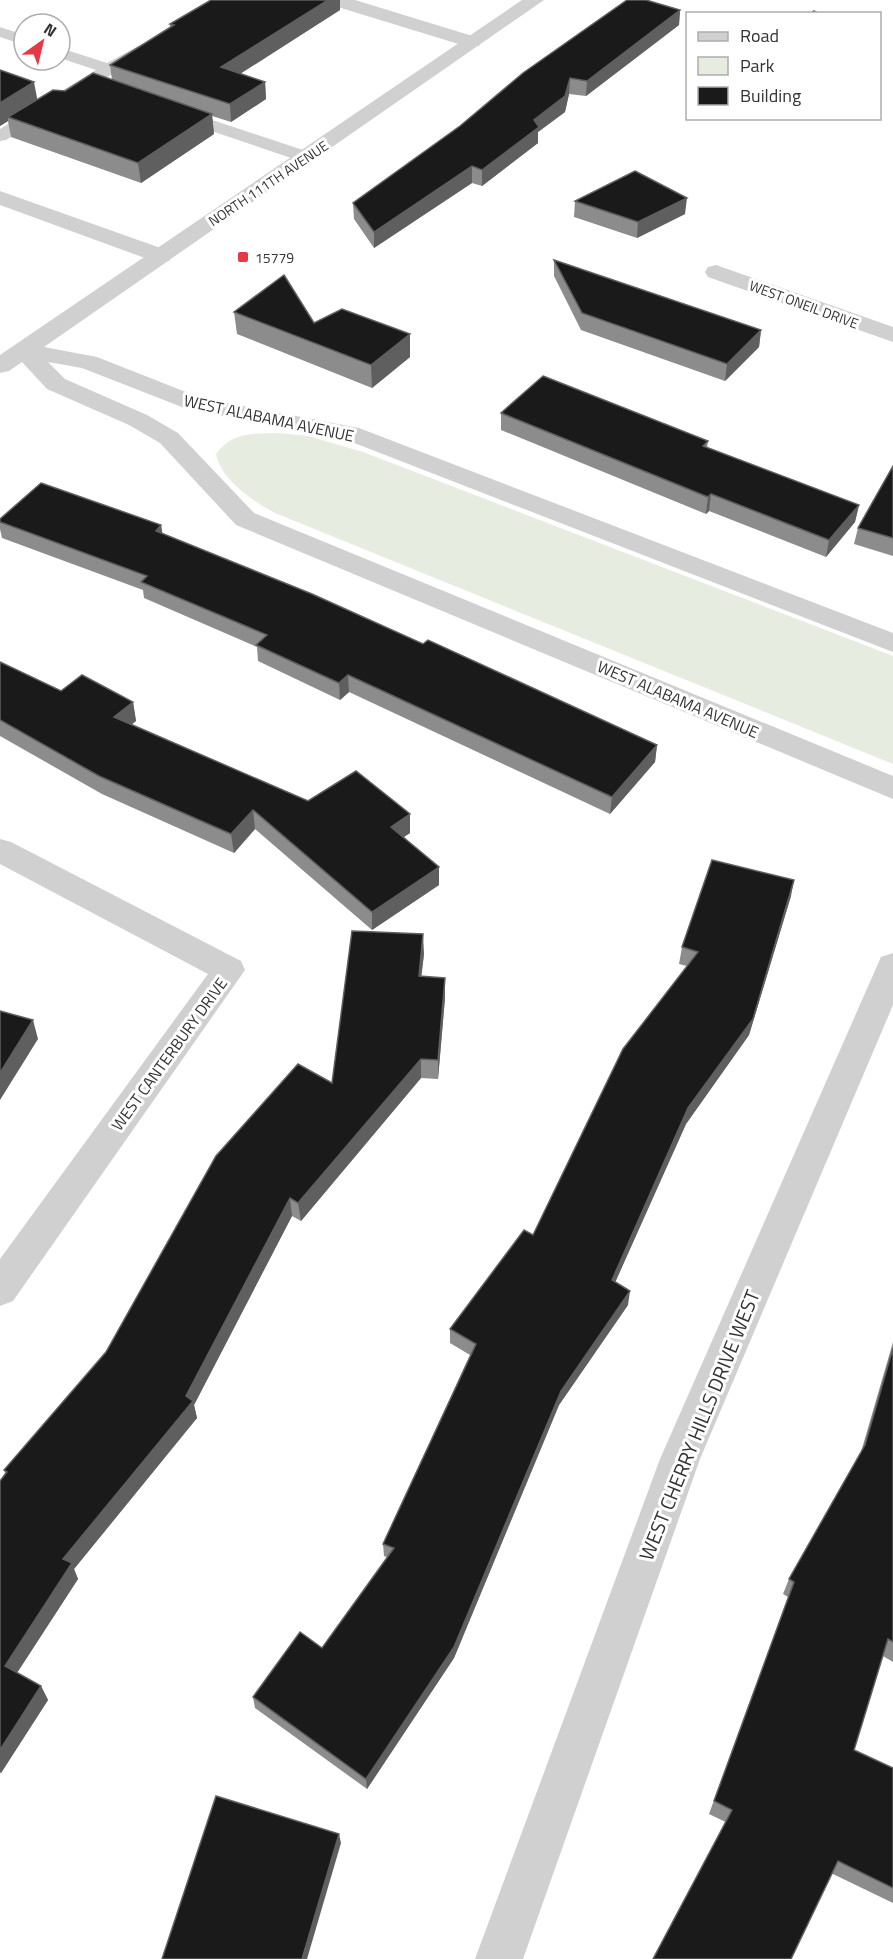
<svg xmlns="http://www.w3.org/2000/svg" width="893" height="1959" font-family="'Titillium Web',sans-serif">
  <rect width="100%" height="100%" fill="#fff"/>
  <!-- green -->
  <path fill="#e6ecdf" d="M279,433L308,436L363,452L893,656V764L275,513C253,501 221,480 216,454C233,431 253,434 279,433Z"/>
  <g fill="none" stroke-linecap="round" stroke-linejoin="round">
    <!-- service -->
    <g fill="#d0d0d0" fill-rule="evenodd">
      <path d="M0,27L24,35V45L0,37Z"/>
      <path d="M142,44L150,49L148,52L6,140L0,141V129L96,70L60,58V48L107,63Z"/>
      <path d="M179,109L312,153L315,157L312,161H300L173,118L171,114Z"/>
    </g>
    <!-- minor -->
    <g fill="#d0d0d0" fill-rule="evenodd">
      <path d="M326,0H355L479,38L482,42L479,46H465L328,4Z"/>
      <path d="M0,191L169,251L172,256L169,261L161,263L153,261L0,205Z"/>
      <path d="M716,265L893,327V342L708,277L705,272L708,267Z"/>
      <path d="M0,839L11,842L241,961L245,970L13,1301L0,1306V1259L208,974L0,864Z"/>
      <path d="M893,953V1005L700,1459L523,1959H475L660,1459L877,966L881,957Z"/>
    </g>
    <!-- tertiary -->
    <path fill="#d0d0d0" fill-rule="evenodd" d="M522,0H544L44,347L97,357L201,398L359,428L893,633V652L344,439L187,409L82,368L48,362L65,379L147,415L178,433L254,513L893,776V799L236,525L160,443L129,425L47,389L22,362L9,371L0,373V355Z"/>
  </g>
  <!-- wall -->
  <g fill="#8c8c8c">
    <path d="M328,0H340V10L240,73L265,82L266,99L231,122L212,116L214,134L141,183L11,137L8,121L0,126V70L37,100L65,91L112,80L110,65L170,28V24Z"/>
    <path d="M680,10L679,25L586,96L569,94L565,112L538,132V143L482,186L472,183L374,248L354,219L353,203Z"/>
    <path d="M575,201L685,214L637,238L574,217Z"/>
    <path d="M554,260L761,330L759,347L725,381L581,330L554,276Z"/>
    <path d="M234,312L314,323L410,357L372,388L237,334Z"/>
    <path d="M501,413L708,441L707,448L859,505L855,522L826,557L709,511L706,514L501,430Z"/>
    <path d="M893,466V556L854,544L858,528Z"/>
    <path d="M0,519L161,525L162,533L657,745L655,762L610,814L349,692L340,700L258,661L257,647L144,598L143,590L2,538L0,529Z"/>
    <path d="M0,662L61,691L133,702L136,721L131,725L308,801L410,833L404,837L439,885L372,930L255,829L234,853L102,794L0,736Z"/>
    <path d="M791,896L749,1035L686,1124L615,1282L628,1305L559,1405L454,1658L367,1789L255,1708L253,1697L322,1648L387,1557L384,1556L383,1544L470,1355L450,1343V1329L533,1235L687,966L679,964L682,947Z"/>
    <path d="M424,954L421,977L445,998L438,1079L421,1078L301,1221L292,1216L194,1405L197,1418L74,1569L78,1579L17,1673L41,1686L48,1700L1,1773H0V1481L5,1473L4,1470L106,1352L332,1083Z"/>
    <path d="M893,1342V1662L883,1656L854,1750L893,1768V1903L709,1814L788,1597L783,1594L789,1579L861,1452Z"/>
  </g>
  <!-- shaded-wall -->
  <g fill="#5f5f5f">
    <path d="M328,0H340V10L223,85L221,67Z"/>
    <path d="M680,10L679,25L586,96L587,81Z"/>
    <path d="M570,78L569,94L565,112L538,132V143L482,186V170Z"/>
    <path d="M34,82L38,103L8,117V121L0,126V103Z"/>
    <path d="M265,82L266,99L231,122L230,104Z"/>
    <path d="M212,114L214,134L141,183L138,163Z"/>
    <path d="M472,166V183L374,248V232Z"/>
    <path d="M687,198L685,214L637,238L638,222Z"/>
    <path d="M761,330L759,347L725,381L727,364Z"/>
    <path d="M410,334V357L372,388L371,365Z"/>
    <path d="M711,494L709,511L706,514L708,497Z"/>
    <path d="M859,505L855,522L826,557L829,540Z"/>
    <path d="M161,525L164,542L156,531Z"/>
    <path d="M348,675L349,692L340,700L339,683Z"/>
    <path d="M133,702L136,721L117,736L114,717Z"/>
    <path d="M657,745L655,762L610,814L612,797Z"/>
    <path d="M253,810L255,829L234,853L231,834Z"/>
    <path d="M410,814V833L391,845V827Z"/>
    <path d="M439,867V885L372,930V912Z"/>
    <path d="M794,880L791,896L749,1035L686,1124L610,1294L612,1280L688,1108Z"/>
    <path d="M423,934L424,954L419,996V976Z"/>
    <path d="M445,978V998L438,1079V1060Z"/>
    <path d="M33,1020L38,1039L0,1100V1073Z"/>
    <path d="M421,1059V1078L301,1221L298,1203Z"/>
    <path d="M290,1198L292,1216L194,1405L197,1418L74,1569L78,1579L13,1679L5,1666L63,1559L186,1396Z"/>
    <path d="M630,1291L628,1305L559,1405L454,1658L367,1789L366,1779L561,1391Z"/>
    <path d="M41,1686L48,1700L1,1773L0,1771V1750Z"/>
    <path d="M339,1834L341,1843L307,1959H302Z"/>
  </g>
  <!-- building -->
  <g fill="#1a1a1a" stroke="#5f5f5f" stroke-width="1.5">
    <path d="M211,0H328L221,67L265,82L230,104L110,65L174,25L170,24Z"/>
    <path d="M627,0H646L680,10L587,81L570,78L565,96L534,120L539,127L482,170L472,166L374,232L353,203L460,126L523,73Z"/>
    <path d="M814,11L820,14H810Z"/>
    <path d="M0,70L34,82L0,103Z"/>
    <path d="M93,73L212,114L138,163L8,117L53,90L65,91Z"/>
    <path d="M635,171L687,198L638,222L575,201Z"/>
    <path d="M554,260L761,330L727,364L582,313Z"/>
    <path d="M284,275L314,323L342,309L410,334L371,365L234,312Z"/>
    <path d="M543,376L708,441L703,446L859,505L829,540L711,494L708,497L501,413Z"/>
    <path d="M893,466V538L858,528Z"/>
    <path d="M41,483L161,525L156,531L312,594L423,644L428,640L657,745L612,797L348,675L339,683L256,645L267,635L141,582L147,576L0,522V519Z"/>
    <path d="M0,662L61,691L82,675L133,702L114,717L308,801L356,771L410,814L391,827L439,867L372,912L253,810L231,834L99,776L0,720Z"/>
    <path d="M712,860L794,880L753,1019L688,1108L612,1280L630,1291L561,1391L454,1647L366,1779L253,1697L300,1632L322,1648L394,1548L383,1544L476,1344L450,1329L524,1230L533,1235L623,1049L698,952L682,947Z"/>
    <path d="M352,931L423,934L419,976L445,978L438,1060L421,1059L298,1203L290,1198L186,1396L193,1401L63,1559L72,1563L5,1666L41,1686L0,1750V1481L7,1472L4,1470L106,1352L216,1156L298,1064L332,1083Z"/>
    <path d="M0,1011L33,1020L0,1073Z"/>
    <path d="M893,1348V1642L888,1639L854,1750L893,1768V1888L838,1861L791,1959H653L732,1810L714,1801L794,1582L789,1579L865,1445Z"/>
    <path d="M216,1796L339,1834L302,1959H162Z"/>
  </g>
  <!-- markers -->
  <rect fill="#e63946" stroke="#fff" stroke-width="2" x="237" y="251" width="12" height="12" rx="3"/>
  <g text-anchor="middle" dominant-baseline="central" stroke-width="6" stroke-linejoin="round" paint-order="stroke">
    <!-- far-street labels -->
    <g font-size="14" fill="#333" stroke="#fff">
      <text transform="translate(268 183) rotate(-34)">NORTH 111TH AVENUE</text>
      <text transform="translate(804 304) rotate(20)">WEST ONEIL DRIVE</text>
    </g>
    <!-- far-poi labels -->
    <g font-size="14" fill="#333" stroke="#fff" text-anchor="start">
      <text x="255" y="257">15779</text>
    </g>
    <!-- street labels -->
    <g font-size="16" fill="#333" stroke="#fff">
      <text transform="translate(269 418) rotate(12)">WEST ALABAMA AVENUE</text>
      <text transform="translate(678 699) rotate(23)">WEST ALABAMA AVENUE</text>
      <text transform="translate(169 1054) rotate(-54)">WEST CANTERBURY DRIVE</text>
    </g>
    <!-- near-street labels -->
    <g font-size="20" fill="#333" stroke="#fff">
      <text transform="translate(699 1425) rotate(-68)">WEST CHERRY HILLS DRIVE WEST</text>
    </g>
  </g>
  <!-- legend -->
  <rect x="686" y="12" width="195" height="108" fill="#ffffff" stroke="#adadad" stroke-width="1.5"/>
  <rect x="698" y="32" width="30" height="9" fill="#d0d0d0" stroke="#adadad" stroke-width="1.5"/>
  <text x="740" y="42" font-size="18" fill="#333333">Road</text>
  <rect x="698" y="57" width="30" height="18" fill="#e6ecdf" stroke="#adadad" stroke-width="1.5"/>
  <text x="740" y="72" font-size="18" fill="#333333">Park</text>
  <rect x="698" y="87" width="30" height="18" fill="#1a1a1a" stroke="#adadad" stroke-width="1.5"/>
  <text x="740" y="102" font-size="18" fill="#333333">Building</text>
  <!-- north arrow -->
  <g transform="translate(42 42) rotate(34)"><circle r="28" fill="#ffffff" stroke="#adadad" stroke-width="1.5"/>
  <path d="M0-4.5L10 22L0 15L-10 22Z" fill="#e63946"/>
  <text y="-9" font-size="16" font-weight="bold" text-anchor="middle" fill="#333333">N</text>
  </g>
</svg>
